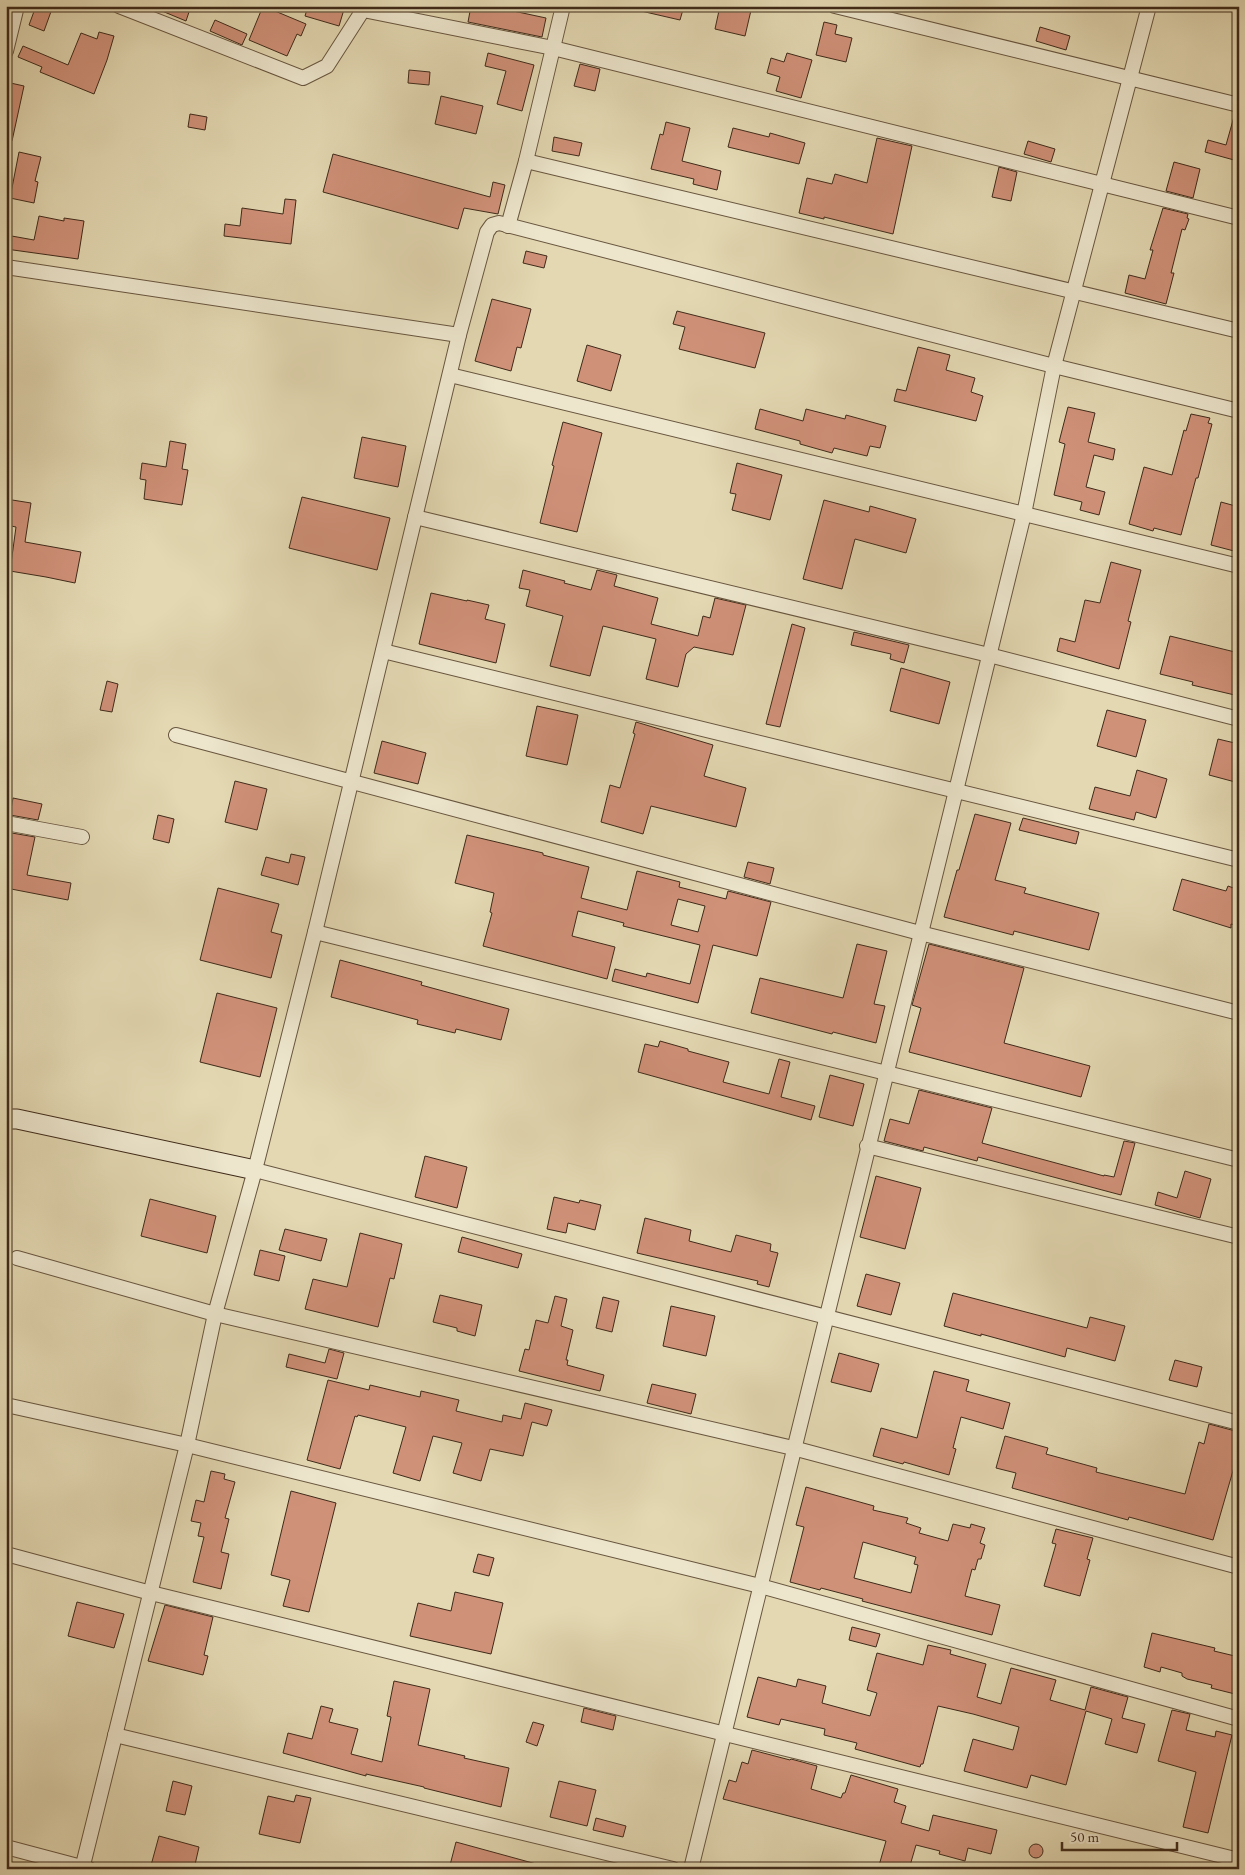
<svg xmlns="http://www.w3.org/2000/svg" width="1245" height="1875" font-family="'EB Garamond',serif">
  <rect width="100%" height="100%" fill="#e3d8b2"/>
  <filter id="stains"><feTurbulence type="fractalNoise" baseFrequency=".004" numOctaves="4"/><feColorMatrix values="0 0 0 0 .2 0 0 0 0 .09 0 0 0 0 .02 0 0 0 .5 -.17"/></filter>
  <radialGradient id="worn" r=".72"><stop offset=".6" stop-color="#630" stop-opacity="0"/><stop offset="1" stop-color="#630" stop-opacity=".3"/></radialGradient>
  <!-- building -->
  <g fill="#d09179" stroke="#3f2a19" fill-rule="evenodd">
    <path d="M36,6H53L44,31L29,25Z"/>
    <path d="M150,6H191L186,21Z"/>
    <path d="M263,6L306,24L301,36L297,34L287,56L249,40Z"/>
    <path d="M308,6H345L339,26L305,16Z"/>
    <path d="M471,6H505L504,9L546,18L542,37L468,22Z"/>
    <path d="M641,6H684L680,20L641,11Z"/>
    <path d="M720,6H752L745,36L715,29Z"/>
    <path d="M215,20L247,34L242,45L210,31Z"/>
    <path d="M824,22L837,25L835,34L852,38L846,62L816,55Z"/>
    <path d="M1040,27L1070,36L1066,50L1036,41Z"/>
    <path d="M99,32L114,36L107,60L94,94L40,72L42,67L18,57L23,46L68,65L81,33L97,39Z"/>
    <path d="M488,53L534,65L522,111L497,104L506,71L485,66Z"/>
    <path d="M787,53L812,60L801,98L776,91L780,77L767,73L771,58L784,62Z"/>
    <path d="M580,64L600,69L595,91L574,86Z"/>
    <path d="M409,70L430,72L429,85L408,83Z"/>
    <path d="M6,82L24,86L12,141L6,140Z"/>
    <path d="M441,96L483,106L476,134L435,124Z"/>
    <path d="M1235,113L1239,114V143L1234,160L1205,152L1208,140L1226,145Z"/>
    <path d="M190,114L207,117L205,130L188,127Z"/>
    <path d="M666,122L690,128L682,161L721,171L717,190L693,184L694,179L651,169L660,134L663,135Z"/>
    <path d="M733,128L769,137L770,133L805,143L799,164L728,147Z"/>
    <path d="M554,137L582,143L579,156L552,151Z"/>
    <path d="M877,138L912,146L893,234L824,217V219L799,213L807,178L832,184L835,174L867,183Z"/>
    <path d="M1028,141L1055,149L1051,162L1024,154Z"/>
    <path d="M19,152L41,157L35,181L38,182L34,203L10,198Z"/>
    <path d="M333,154L490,197L493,182L505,185L498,214L464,208L458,229L323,192Z"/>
    <path d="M1174,162L1200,169L1193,198L1166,191Z"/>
    <path d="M999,167L1017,172L1011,201L992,197Z"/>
    <path d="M285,199L296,200L291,244L224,236L225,224L240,226L242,208L283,214Z"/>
    <path d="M1163,208L1188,214L1187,218L1189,219L1185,230L1182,229L1171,273H1174L1166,304L1125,293L1129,275L1145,279L1153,250H1150Z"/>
    <path d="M39,216L64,221V218L84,221L78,259L6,249V235L34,240Z"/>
    <path d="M526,251L547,256L544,268L523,263Z"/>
    <path d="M492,299L531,309L521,348L517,347L511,371L475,361Z"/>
    <path d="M677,311L765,333L755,368L679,349L685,327L673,324Z"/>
    <path d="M587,345L621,355L611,391L577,381Z"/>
    <path d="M918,347L950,355L946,370L975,378L971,392L983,396L976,421L894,401L897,389L906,391Z"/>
    <path d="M1068,407L1095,413L1088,442L1115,449L1113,460L1094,455L1086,487L1105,492L1099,515L1080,510L1082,502L1054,495L1065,444L1059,442Z"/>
    <path d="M760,409L803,421L806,409L845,419L846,415L886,426L880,448L870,446L867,456L834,448L832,453L800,444V441L755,429Z"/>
    <path d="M1191,414L1210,418L1208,423L1212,424L1198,478H1196L1181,535L1154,528L1153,531L1129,524L1144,467L1172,475L1184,430L1186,431Z"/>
    <path d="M563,422L602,433L577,532L540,523L554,466L552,465Z"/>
    <path d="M362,437L406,446L398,487L354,478Z"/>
    <path d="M170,441L186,444L182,469L188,470L182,505L144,499L146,480L140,479L142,463L166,467Z"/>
    <path d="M737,463L782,475L770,520L732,510L736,494L730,493Z"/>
    <path d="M302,497L390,518L377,570L289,548Z"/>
    <path d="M6,499L31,503L25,542L81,552L75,583L46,577L10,571L16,527L6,525Z"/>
    <path d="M824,500L869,512L870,506L916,519L906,553L855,539L842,589L803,579Z"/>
    <path d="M1221,502L1239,507V532L1234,551L1211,545Z"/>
    <path d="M1111,562L1141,570L1128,621L1131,622L1119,669L1057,651L1060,638L1075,642L1085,600L1100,603Z"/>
    <path d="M523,570L565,581L564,583L591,590L597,570L617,575L614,586L658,598L651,624L698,636L703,616L710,618L715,598L746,605L733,655L694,647L686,654L678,687L646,679L656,639L603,626L590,676L550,666L563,616L526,606L530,590L519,588Z"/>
    <path d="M431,593L467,601V600L489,605L485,619L505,624L496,663L419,644Z"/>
    <path d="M792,624L805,628L780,727L766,724Z"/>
    <path d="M854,632L909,645L904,663L890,659L891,654L851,645Z"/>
    <path d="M1170,636L1239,653V696L1192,685L1193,682L1160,674Z"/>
    <path d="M901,668L950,682L939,724L890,711Z"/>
    <path d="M107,681L118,684L112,712L100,710Z"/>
    <path d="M537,706L578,715L567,765L526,756Z"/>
    <path d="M1107,710L1146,720L1136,757L1097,746Z"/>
    <path d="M636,722L713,745L704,776L746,788L736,827L651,806L643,834L601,822L610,785L620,788L635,734L633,733Z"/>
    <path d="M1218,739L1239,744V783L1209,775Z"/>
    <path d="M382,741L426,753L418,784L374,773Z"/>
    <path d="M1137,770L1167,779L1156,818L1136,812L1134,820L1089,809L1095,787L1130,796Z"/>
    <path d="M235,781L267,789L257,830L225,822Z"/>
    <path d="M13,798L42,804L38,820L10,815Z"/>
    <path d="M975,814L1011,823L995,880L1026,888L1024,893L1099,913L1089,950L1014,931L1013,935L944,917L957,870H959Z"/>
    <path d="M158,815L174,819L169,843L153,839Z"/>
    <path d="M1023,818L1079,832L1076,844L1019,830Z"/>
    <path d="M6,832L35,837L27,875L71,883L68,900L6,888Z"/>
    <path d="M467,835L543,853V855L589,867L581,898L627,910L637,871L680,882L679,887L726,899L728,891L771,902L757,956L713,945L698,1003L612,981L615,969L646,977L647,973L690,984L700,945L623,926L624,923L578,911L572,936L615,947L607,979L483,946L492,913L490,912L494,893L455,883ZM678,899L705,906L698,932L671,925Z"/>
    <path d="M291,854L305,857L298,885L261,875L266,857L289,863Z"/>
    <path d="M748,862L774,868L770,884L744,877Z"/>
    <path d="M1182,879L1226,891L1228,886L1239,890V926L1231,924V928L1173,910Z"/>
    <path d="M218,888L279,904L271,932L282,935L271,978L200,960Z"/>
    <path d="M857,944L887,951L874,1004L885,1006L876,1043L833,1032L832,1034L751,1013L760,978L843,998Z"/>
    <path d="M929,944L1024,968L1004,1043L1090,1066L1081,1097L909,1052L921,1008L912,1005Z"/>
    <path d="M340,960L422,982L421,985L509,1009L501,1040L456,1029L455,1033L417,1024L418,1020L331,997Z"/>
    <path d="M217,993L277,1008L260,1077L200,1062Z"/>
    <path d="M660,1041L688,1049V1051L729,1062L723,1082L769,1094L779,1059L790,1062L781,1097L815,1106L811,1120L638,1072L645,1044L658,1047Z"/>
    <path d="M830,1075L864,1084L853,1126L819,1117Z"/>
    <path d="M919,1090L992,1108L982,1143L1104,1176V1175L1114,1177L1124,1141L1135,1143L1121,1195L978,1157L977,1161L924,1147L923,1151L884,1141L890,1119L909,1124Z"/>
    <path d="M425,1156L467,1167L457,1208L415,1197Z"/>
    <path d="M1185,1171L1211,1179L1200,1218L1155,1205L1158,1192L1177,1198Z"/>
    <path d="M876,1176L921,1188L905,1249L860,1237Z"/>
    <path d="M554,1197L579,1203L580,1200L601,1205L595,1230L568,1223L566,1233L547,1229Z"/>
    <path d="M150,1199L216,1216L207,1253L141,1236Z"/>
    <path d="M645,1218L691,1230L689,1241L731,1252L736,1235L771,1244L770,1251L778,1253L769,1287L757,1284L758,1281L637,1253Z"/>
    <path d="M285,1229L327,1239L321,1261L279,1250Z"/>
    <path d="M360,1233L402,1244L394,1279L390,1278L378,1327L305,1309L313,1279L347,1287Z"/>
    <path d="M462,1237L522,1254L518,1268L458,1252Z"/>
    <path d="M260,1250L285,1256L279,1281L254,1275Z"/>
    <path d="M866,1274L900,1283L891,1315L857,1306Z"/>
    <path d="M953,1293L1087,1328L1090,1317L1125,1326L1115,1361L1067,1348L1065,1357L981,1334V1336L944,1326Z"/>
    <path d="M440,1295L482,1305L475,1336L457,1331V1328L433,1322Z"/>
    <path d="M555,1296L567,1299L561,1326L573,1330L566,1360H568L567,1365L604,1375L600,1391L519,1371L525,1349L529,1350L536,1320L548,1323Z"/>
    <path d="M603,1297L619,1301L612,1332L596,1328Z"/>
    <path d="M671,1306L715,1316L706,1356L663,1346Z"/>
    <path d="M329,1349L344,1353L337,1379L286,1367L289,1354L325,1363Z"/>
    <path d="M839,1353L879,1364L871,1392L831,1382Z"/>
    <path d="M1175,1360L1202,1367L1197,1387L1169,1380Z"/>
    <path d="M934,1371L969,1380L966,1391L1010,1403L1003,1429L961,1417L953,1448L956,1449L949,1475L904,1462L903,1464L873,1456L881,1428L917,1438Z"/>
    <path d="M328,1380L369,1390L370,1385L420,1397L421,1391L459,1400L456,1411L502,1422L503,1415L521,1419L525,1403L552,1410L547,1426L532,1422L523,1456L490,1449L481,1481L453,1473L462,1443L433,1436L420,1481L393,1473L406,1427L358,1415L357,1417L355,1416L340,1469L307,1460Z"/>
    <path d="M652,1384L696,1394L691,1414L647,1403Z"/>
    <path d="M1209,1424L1239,1432V1450L1213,1540L1129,1517L1128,1520L1012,1488L1016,1473L996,1468L1005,1436L1048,1448L1046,1454L1097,1468L1096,1472L1185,1494L1199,1442L1204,1444Z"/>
    <path d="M211,1471L225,1474L224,1479L235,1482L225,1518L229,1519L221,1552L229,1554L221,1589L193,1582L204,1537L198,1536L201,1523L191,1521L196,1500L204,1502Z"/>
    <path d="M806,1487L874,1506L873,1510L908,1518L906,1523L921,1528L919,1533L948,1541L953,1524L970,1528L971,1524L985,1528L980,1543L985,1545L981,1559H978L975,1570L972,1569L965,1596L1000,1605L992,1635L862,1601L863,1599L821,1588L820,1590L790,1582L804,1527L796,1525ZM863,1542L916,1557L914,1564L918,1565L911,1593L854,1578Z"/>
    <path d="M291,1491L336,1503L309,1612L283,1606L290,1580L271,1575Z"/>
    <path d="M1056,1529L1093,1538L1087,1559L1090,1560L1080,1596L1044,1586L1056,1544L1052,1543Z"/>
    <path d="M478,1554L494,1558L489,1576L473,1572Z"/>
    <path d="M455,1592L503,1603L491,1654L410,1636L418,1603L451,1611Z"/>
    <path d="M77,1602L124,1614L114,1648L68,1636Z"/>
    <path d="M165,1605L213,1617L204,1655L208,1656L203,1675L148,1661Z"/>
    <path d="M852,1627L880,1634L876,1647L849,1640Z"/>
    <path d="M1152,1633L1215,1648L1214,1651L1239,1657V1695L1211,1688L1212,1685L1187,1679L1182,1676V1673L1161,1667L1160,1672L1144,1667Z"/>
    <path d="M928,1645L951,1650L950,1654L986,1664L977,1697L1001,1704L1011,1668L1056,1680L1050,1700L1085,1710L1091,1687L1128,1697L1122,1718L1145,1724L1137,1753L1105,1744L1112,1719L1086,1711L1066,1785L1031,1775L1027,1788L964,1771L973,1739L1013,1750L1019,1727L973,1714L938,1706L923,1764H921L920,1767L855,1749L857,1743L824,1735L825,1729L781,1719L779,1725L747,1717L758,1677L796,1687L798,1679L826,1686L822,1703L870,1716L877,1693L867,1690L877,1653L923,1665Z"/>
    <path d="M394,1681L430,1689L418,1745L465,1756L464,1758L509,1768L501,1807L424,1788V1787L366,1774V1776L283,1753L288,1733L312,1739L321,1706L333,1709L329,1722L358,1729L351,1754L382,1762L391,1717L387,1716Z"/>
    <path d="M584,1708L616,1716L613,1730L581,1722Z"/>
    <path d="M1172,1710L1190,1714L1186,1730L1215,1737L1216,1731L1232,1735L1208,1833L1183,1827L1196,1772L1158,1761Z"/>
    <path d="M533,1722L544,1725L537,1746L526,1742Z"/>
    <path d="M752,1750L790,1760L791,1759L817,1766L811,1789L841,1798L843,1793H845L851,1775L898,1789L894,1802L906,1806L901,1823L929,1831L933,1815L997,1830L991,1854L968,1848L965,1861L939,1854L940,1851L916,1845L909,1869H878L886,1841L723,1799L729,1780L736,1782L742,1762L748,1764Z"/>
    <path d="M173,1781L192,1786L185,1815L166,1811Z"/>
    <path d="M559,1781L596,1790L587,1826L550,1817Z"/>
    <path d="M296,1795L311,1798L300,1843L259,1834L268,1796L294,1802Z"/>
    <path d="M596,1818L626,1826L623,1837L593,1830Z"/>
    <path d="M159,1836L199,1847L194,1869H150Z"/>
    <path d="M456,1842L540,1865V1869H449Z"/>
    <circle cx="1036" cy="1851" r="7"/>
  </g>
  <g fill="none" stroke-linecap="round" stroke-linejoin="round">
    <defs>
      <g id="street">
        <path d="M119,6L303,78L327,66L363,10L553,48L1239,218"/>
        <path d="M835,6L1239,105"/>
        <path d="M6,51L17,6"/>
        <path d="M526,161L1239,331"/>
        <path d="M508,226L526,161L563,6"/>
        <path d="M6,267L459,335"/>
        <path d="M450,375L1239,566"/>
        <path d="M415,517L989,655L1239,719"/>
        <path d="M383,651L1239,860"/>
        <path d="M176,735L920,933L1239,1013"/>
        <path d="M6,823L82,837"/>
        <path d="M315,932L1239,1160"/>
        <path d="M867,1146L1239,1237"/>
        <path d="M255,1170L1239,1423"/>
        <path d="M17,1258L215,1314L793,1448L1239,1567"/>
        <path d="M6,1405L187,1445L760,1586L1239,1719"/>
        <path d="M6,1554L151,1593L1239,1860"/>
        <path d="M115,1735L673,1869"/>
        <path d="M6,1847L89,1869"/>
        <path d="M82,1869L187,1445L215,1314L255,1170L315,932L459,335L487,232L492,225L499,223L1054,366L1239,411"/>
        <path d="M691,1869L1024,514L1054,366L1149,6"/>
      </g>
      <path id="secondary" d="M6,1119H17L255,1170"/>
    </defs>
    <!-- street casing -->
    <use href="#street" stroke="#68563f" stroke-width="16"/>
    <!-- secondary casing -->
    <use href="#secondary" stroke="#3f2a19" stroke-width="21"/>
    <!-- street -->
    <use href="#street" stroke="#ede6cd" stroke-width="14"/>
    <!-- secondary -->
    <use href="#secondary" stroke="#ede6cd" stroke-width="19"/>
  </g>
  <!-- margin -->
  <rect width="1245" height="1875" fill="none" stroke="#e3d8b2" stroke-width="25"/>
  <rect x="8" y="8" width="1230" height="1860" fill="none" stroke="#3f2a19" stroke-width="2.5"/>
  <rect x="12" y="12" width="1220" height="1850" fill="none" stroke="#3f2a19"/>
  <!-- scale -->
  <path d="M1062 1842v8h115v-8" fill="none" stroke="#3f2a19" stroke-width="2.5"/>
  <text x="1070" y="1842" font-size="15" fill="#3f2a19" stroke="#ede6cd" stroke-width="4" paint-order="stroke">50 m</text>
  <rect width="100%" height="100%" filter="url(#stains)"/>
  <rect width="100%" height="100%" fill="url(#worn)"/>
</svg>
